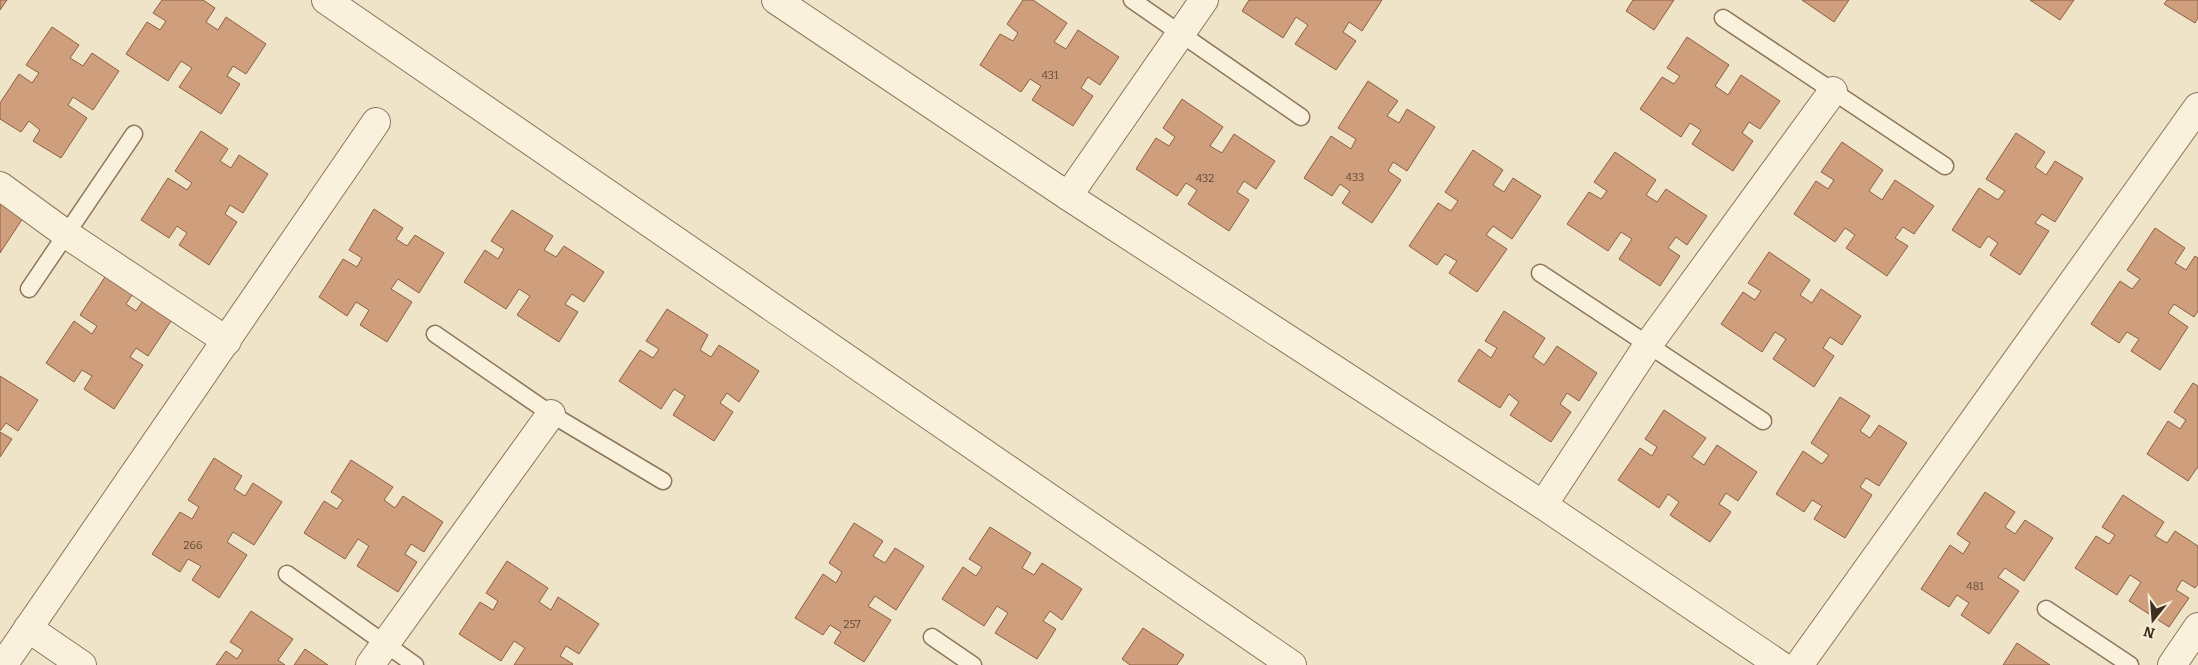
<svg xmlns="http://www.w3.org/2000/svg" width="2198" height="665" font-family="Bitter,serif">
  <rect width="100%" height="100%" fill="#f0e4c8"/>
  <!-- building -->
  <g fill="#cf9f7d" stroke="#8d5f41">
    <path d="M0,0H7L0,10Z"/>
    <path d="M162,0H203L215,8L206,22L218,30L226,17L266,44L246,74L233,66L227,76L240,84L221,114L179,87L192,68L181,61L168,81L126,54L147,22L160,30L166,21L153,13Z"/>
    <path d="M1023,0H1033L1067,23L1054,42L1066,49L1078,30L1119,57L1100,85L1088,77L1081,88L1093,96L1073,126L1032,100L1041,86L1030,79L1021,92L980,65L1000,34L1013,41L1018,33L1007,24Z"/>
    <path d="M1249,0H1382L1362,31L1349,22L1343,32L1356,41L1336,70L1295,44L1308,25L1296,17L1283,38L1242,11Z"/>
    <path d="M1633,0H1674L1654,30L1626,11Z"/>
    <path d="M1802,0H1849L1834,22Z"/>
    <path d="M2030,0H2074L2060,20Z"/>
    <path d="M2167,0H2198V18L2195,23L2164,4Z"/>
    <path d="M52,27L79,45L70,58L83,66L92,53L119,71L93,110L73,97L68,105L87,118L61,158L33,141L40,130L29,121L21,132L0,119V103L19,74L32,83L39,73L26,65Z"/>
    <path d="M1687,37L1729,65L1715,86L1728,95L1741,75L1780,101L1760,129L1749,122L1742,133L1753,141L1733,171L1692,144L1701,130L1690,123L1681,137L1640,109L1662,77L1674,84L1680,76L1667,68Z"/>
    <path d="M1368,81L1398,101L1387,116L1399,123L1407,109L1435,127L1407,171L1393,162L1388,171L1401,180L1372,223L1342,203L1350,191L1340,184L1332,196L1304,178L1331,136L1351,149L1356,139L1338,128Z"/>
    <path d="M1182,99L1223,127L1210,146L1222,153L1234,134L1275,161L1256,189L1244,181L1237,192L1249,200L1229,231L1188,204L1197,190L1186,183L1177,196L1136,169L1156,138L1169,146L1175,137L1163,128Z"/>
    <path d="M201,131L228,149L220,161L231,168L239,155L268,174L243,213L230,205L225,214L237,222L209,265L179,245L187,233L177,226L169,238L141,220L168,178L187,190L192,183L175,171Z"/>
    <path d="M2016,133L2045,152L2035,167L2046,175L2055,161L2083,178L2055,222L2042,214L2035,223L2049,231L2020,275L1990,255L1998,243L1988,236L1980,248L1952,230L1979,188L1998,200L2005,191L1986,179Z"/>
    <path d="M1842,142L1883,170L1869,191L1882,200L1895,180L1934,206L1914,234L1903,227L1895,238L1908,246L1887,276L1846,248L1855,235L1845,228L1835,242L1794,214L1816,181L1828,189L1834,180L1821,172Z"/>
    <path d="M1473,150L1503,170L1493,185L1504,192L1513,178L1541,196L1512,239L1493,226L1486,235L1507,249L1477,292L1449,273L1457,261L1445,254L1437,265L1409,246L1438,203L1451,211L1458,201L1445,192Z"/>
    <path d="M1615,152L1656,180L1646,195L1657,202L1666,189L1707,216L1687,245L1676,237L1668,248L1680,256L1660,286L1619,259L1632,239L1621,232L1608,251L1567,224L1589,192L1601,199L1607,191L1594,182Z"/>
    <path d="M0,203L23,218L0,253Z"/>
    <path d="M374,209L403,228L396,239L407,246L415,235L444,253L419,293L398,279L391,289L412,302L387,342L360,325L369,310L356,302L347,316L319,297L343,259L357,267L362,258L349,250Z"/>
    <path d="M512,210L553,236L544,250L556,257L564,246L604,272L584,302L572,294L565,304L578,312L559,342L517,315L530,296L519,289L506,309L464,282L485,250L498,259L504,249L491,241Z"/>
    <path d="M2155,228L2185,248L2175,263L2186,270L2195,256L2198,258V311L2194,317L2174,304L2168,313L2188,327L2160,370L2131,351L2139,339L2127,332L2119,343L2091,324L2120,281L2132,289L2140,279L2127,270Z"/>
    <path d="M1769,252L1810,280L1800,295L1812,303L1821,289L1861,316L1842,345L1830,337L1823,348L1834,356L1814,387L1773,359L1786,339L1775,332L1762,352L1721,324L1743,292L1755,300L1761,291L1748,283Z"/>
    <path d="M107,274L134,292L126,304L136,311L144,299L173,318L148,356L136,348L130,357L143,365L114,409L84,389L92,376L82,370L74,382L46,363L74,321L92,334L97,326L80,315Z"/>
    <path d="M667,309L708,335L700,350L711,357L719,345L759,371L739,402L727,393L720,403L733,412L714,441L673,415L685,396L674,389L661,409L619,381L640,350L653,358L659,349L646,341Z"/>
    <path d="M1504,311L1545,338L1533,357L1544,365L1557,346L1597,373L1579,401L1567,393L1560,404L1571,412L1551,442L1510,415L1519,402L1509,394L1500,408L1458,381L1479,349L1491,358L1497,348L1485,341Z"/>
    <path d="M0,376L38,400L18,431L6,423L0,431Z"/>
    <path d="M2193,383L2198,386V468H2197L2188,481L2147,454L2168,421L2180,429L2186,420L2174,412Z"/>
    <path d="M1840,397L1870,416L1860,431L1870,438L1879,425L1907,443L1879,486L1866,478L1860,487L1872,495L1845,538L1814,519L1822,506L1812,500L1804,512L1776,494L1803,451L1822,464L1829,455L1811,443Z"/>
    <path d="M1664,410L1706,438L1692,457L1704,465L1717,445L1757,472L1738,501L1726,493L1719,504L1731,512L1710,542L1670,515L1679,502L1668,494L1659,508L1618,480L1640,448L1652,456L1657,447L1645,439Z"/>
    <path d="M0,432L12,439L0,457Z"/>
    <path d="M214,458L242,476L234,489L245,496L253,483L282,502L254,545L233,532L227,542L247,555L219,598L192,580L201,566L188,559L180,572L152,554L180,512L192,519L199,507L188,500Z"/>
    <path d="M351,460L393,487L384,500L395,508L403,496L443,522L424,552L411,544L405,554L417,562L398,592L357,566L369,546L358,539L345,559L304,533L324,501L337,509L343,500L331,492Z"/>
    <path d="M1985,492L2015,512L2005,527L2015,534L2025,520L2053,538L2024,581L2005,568L1998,577L2019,591L1989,634L1961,615L1969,603L1957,595L1949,607L1921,589L1950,545L1963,554L1970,543L1957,534Z"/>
    <path d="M2123,495L2164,522L2155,536L2167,543L2175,531L2198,546V584L2195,588L2182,580L2176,590L2189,598L2169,627L2129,601L2141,582L2130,575L2117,595L2075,568L2096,536L2109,544L2115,535L2102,527Z"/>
    <path d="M854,523L883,541L873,556L885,563L895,548L924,566L896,610L875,596L868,606L891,620L864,662L834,643L841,632L830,625L823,635L795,618L823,574L836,583L842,572L829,563Z"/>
    <path d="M990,527L1031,553L1022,568L1034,575L1042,563L1082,589L1062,620L1050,611L1043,621L1056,629L1037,659L995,633L1008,613L997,606L984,626L942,599L963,567L976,576L982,567L969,559Z"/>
    <path d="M507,561L548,588L539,602L551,610L558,597L599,624L579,654L566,646L560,656L573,664L572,665H514L525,648L514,641L501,661L459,634L480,602L493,610L498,601L486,593Z"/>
    <path d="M251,611L293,639L278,660L285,665H216L226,651L237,659L243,650L230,642Z"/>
    <path d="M1143,628L1184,655L1177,665H1130L1122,659Z"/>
    <path d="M2017,643L2050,665H2003Z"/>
    <path d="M305,649L328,665H294Z"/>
  </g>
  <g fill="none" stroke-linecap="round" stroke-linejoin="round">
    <defs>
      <g id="service">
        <path d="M1132,0L1301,117"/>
        <path d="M1723,18L1945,166"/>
        <path d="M1540,273L1763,421"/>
        <path d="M29,289L134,134"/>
        <path d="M435,334L551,414L663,481"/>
        <path d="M287,574L415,665"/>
        <path d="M2046,609L2130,665"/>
        <path d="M932,637L973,665"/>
      </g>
      <g id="minor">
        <path d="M326,0L1292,665"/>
        <path d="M776,0L1068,196L1543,505L1780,665"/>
        <path d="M0,186L66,234L227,341"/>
        <path d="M1068,196L1204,0"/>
        <path d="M1543,505L1648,345L1833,91"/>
        <path d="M28,628L82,665"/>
        <path d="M3,665L376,122"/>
        <path d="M370,665L551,414"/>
        <path d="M1799,665L2198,107"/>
        <path d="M2172,665L2198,627"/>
      </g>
    </defs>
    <!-- service casing -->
    <use href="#service" stroke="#8d765c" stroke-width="19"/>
    <!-- minor casing -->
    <use href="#minor" stroke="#8d765c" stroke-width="30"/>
    <!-- service -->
    <use href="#service" stroke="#faf1dc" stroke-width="16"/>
    <!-- minor -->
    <use href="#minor" stroke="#faf1dc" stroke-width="28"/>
  </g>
  <g text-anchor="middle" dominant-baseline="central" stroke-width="4.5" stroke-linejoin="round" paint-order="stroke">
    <!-- number labels -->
    <g font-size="11" fill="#624a37">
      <text x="1050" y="75">431</text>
      <text x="1355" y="177">433</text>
      <text x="1205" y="178">432</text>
      <text x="193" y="545">266</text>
      <text x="1975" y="586">481</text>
      <text x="852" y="624">257</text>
    </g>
  </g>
  <!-- north arrow -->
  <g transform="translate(2153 620) rotate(197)" stroke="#f7eed8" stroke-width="4" paint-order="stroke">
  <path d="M0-4L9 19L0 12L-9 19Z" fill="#3d2e20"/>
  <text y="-8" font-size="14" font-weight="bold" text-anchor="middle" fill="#3d2e20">N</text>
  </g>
</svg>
